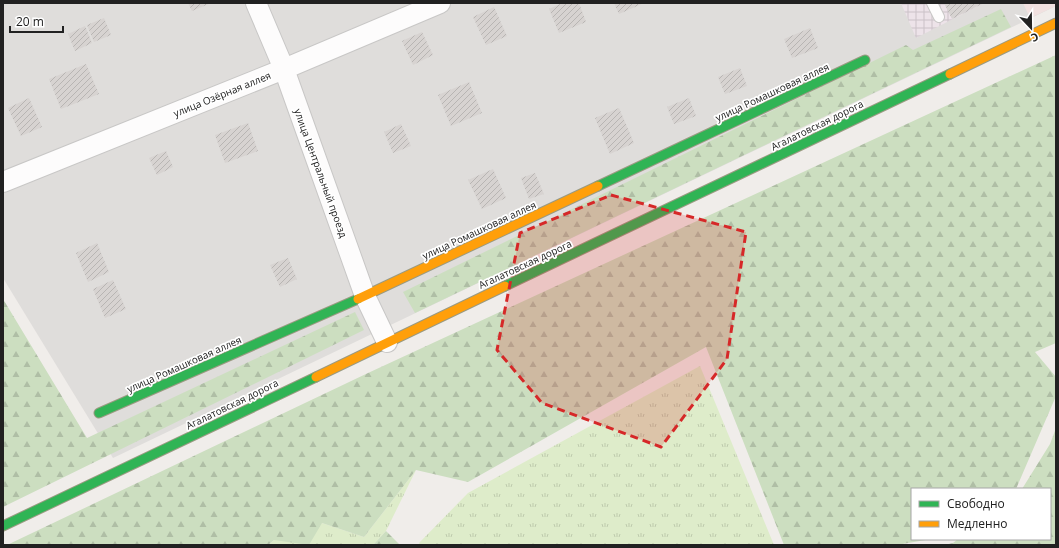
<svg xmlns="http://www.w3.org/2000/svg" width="1059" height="548" font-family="'Open Sans',sans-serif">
  <defs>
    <pattern id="industrial-grid" width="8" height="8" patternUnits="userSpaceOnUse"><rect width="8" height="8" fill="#ede3e9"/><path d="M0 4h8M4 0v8" fill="none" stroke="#cbc2c8"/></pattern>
    <pattern id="grass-tufts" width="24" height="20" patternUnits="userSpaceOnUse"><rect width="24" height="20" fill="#deecca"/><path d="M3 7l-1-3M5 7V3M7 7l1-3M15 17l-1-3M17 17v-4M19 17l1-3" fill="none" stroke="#becaad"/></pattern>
    <pattern id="forest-firs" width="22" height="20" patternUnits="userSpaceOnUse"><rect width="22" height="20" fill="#ccdec0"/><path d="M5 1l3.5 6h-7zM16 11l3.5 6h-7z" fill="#afbea5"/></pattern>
    <pattern id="building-hatch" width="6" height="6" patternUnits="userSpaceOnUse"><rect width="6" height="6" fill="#d7d3d1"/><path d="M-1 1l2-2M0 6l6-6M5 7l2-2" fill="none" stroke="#b8b5b3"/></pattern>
  </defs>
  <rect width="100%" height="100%" fill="#f0edea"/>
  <!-- residential -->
  <path fill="#dfdddb" d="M3,3H1056V6L113,458L3,278Z"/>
  <!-- commercial -->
  <path fill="#f1e1e0" d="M1023,3H1056V6L1030,18Z"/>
  <!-- industrial -->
  <path fill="url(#industrial-grid)" d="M901,3H984L916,38Z"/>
  <!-- grass -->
  <g fill="url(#grass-tufts)">
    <path d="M700,366L774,545H420L419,543L468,493Z"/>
    <path d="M416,470L386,531L373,545H268L274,540L322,523L364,537Z"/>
  </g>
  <!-- forest -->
  <g fill="url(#forest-firs)">
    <path d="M1001,9L1011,27L415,313L403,292L906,45L913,50Z"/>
    <path d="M1056,55V343L1035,352L1056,377V396L1016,489H912V539H931L897,545H784L706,347L468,482L416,470L364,537L322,523L309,545L274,540L268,545H7L368,373Z"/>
    <path d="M3,299L87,438L355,312L364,330L3,507Z"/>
    <path d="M1056,428V545H944L953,543L958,539H1050V489H1022L1050,444Z"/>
    <path d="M386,531L400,545H373Z"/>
  </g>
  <!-- building -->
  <g fill="url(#building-hatch)">
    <path d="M188,3H211L192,11Z"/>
    <path d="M562,3H579L586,22L559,33L549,9Z"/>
    <path d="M614,3H644L619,14Z"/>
    <path d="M944,3H984L952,19Z"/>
    <path d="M494,7L507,36L486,45L473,17Z"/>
    <path d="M104,18L111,35L94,42L87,25Z"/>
    <path d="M85,26L92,43L75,51L68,34Z"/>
    <path d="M810,28L818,48L792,58L784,39Z"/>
    <path d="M422,32L433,55L413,65L402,41Z"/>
    <path d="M86,64L99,94L61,109L49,79Z"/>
    <path d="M740,68L747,86L725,94L718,77Z"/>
    <path d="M469,82L482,113L451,126L438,95Z"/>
    <path d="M29,98L42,127L21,136L8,108Z"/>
    <path d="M689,98L696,116L674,124L667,107Z"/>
    <path d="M619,108L634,143L610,154L595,118Z"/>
    <path d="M248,123L258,151L225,163L215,135Z"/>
    <path d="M401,124L411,146L393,153L384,132Z"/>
    <path d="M166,151L173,167L157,175L149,158Z"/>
    <path d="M493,169L506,198L482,209L468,180Z"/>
    <path d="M535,173L544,194L529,199L521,178Z"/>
    <path d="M97,243L109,272L88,282L76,253Z"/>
    <path d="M288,258L297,279L280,287L270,265Z"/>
    <path d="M113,280L126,309L105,318L93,289Z"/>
  </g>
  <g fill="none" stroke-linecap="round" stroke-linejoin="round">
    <defs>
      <path id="lane" d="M932,3L939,17"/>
      <g id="street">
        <path d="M256,3L284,69L365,296L387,342"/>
        <path d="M3,182L284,69L440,3"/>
      </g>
      <g id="fast">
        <path d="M598,186L865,60"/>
        <path d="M505,286L950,74"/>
        <path d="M99,413L358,299"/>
        <path d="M3,526L316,377"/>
      </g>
      <g id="slow">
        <path d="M950,74L1056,23"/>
        <path d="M358,299L598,186"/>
        <path d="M316,377L505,286"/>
      </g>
    </defs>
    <!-- lane casing -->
    <use href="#lane" stroke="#c8c7c6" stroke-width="12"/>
    <!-- street casing -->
    <use href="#street" stroke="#c8c7c6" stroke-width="22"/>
    <!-- fast casing -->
    <use href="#fast" stroke="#9a9a81" stroke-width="11"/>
    <!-- slow casing -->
    <use href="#slow" stroke="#9a9a81" stroke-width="11"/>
    <!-- lane -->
    <use href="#lane" stroke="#fdfcfc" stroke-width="10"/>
    <!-- street -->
    <use href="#street" stroke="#fdfcfc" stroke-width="20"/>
    <!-- fast -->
    <use href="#fast" stroke="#30b455" stroke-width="9"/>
    <!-- slow -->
    <use href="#slow" stroke="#ff9f0a" stroke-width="9"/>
  </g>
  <!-- marked area -->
  <path fill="#d62828" fill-opacity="0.2" stroke="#d62828" stroke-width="3" stroke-dasharray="8 5" stroke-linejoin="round" d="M611,195L746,232L727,359L661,447L542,403L497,350L520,233Z"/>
  <g text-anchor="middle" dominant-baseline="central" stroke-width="3.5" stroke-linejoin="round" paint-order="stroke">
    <!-- street labels -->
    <g font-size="10" fill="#212121" stroke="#fff">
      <text transform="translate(772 92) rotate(-25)">улица Ромашковая аллея</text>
      <text transform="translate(222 94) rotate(-22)">улица Озёрная аллея</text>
      <text transform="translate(817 125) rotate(-26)">Агалатовская дорога</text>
      <text transform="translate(321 173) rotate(70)">улица Центральный проезд</text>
      <text transform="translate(479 230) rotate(-25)">улица Ромашковая аллея</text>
      <text transform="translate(525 264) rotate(-25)">Агалатовская дорога</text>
      <text transform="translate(184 364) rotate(-24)">улица Ромашковая аллея</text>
      <text transform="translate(232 404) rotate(-26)">Агалатовская дорога</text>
    </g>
  </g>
  <!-- border -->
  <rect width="1059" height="548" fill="none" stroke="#212121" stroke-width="8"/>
  <!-- legend -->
  <rect x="911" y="488" width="140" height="52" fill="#ffffff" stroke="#a6a6a6"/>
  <rect x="919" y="501" width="20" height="6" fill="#30b455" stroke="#a6a6a6"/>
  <text x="947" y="508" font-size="12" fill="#212121">Свободно</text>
  <rect x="919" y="521" width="20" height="6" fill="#ff9f0a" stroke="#a6a6a6"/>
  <text x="947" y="528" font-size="12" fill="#212121">Медленно</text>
  <!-- north arrow -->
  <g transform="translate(1031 28) rotate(158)" stroke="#ffffff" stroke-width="3" paint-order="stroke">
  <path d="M0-3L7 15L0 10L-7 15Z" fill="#212121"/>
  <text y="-6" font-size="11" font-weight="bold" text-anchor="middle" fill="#212121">С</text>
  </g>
  <!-- scale -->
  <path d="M10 26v6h53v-6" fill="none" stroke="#212121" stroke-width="2"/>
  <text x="16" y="26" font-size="12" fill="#212121" stroke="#ffffff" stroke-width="3" paint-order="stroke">20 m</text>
</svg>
